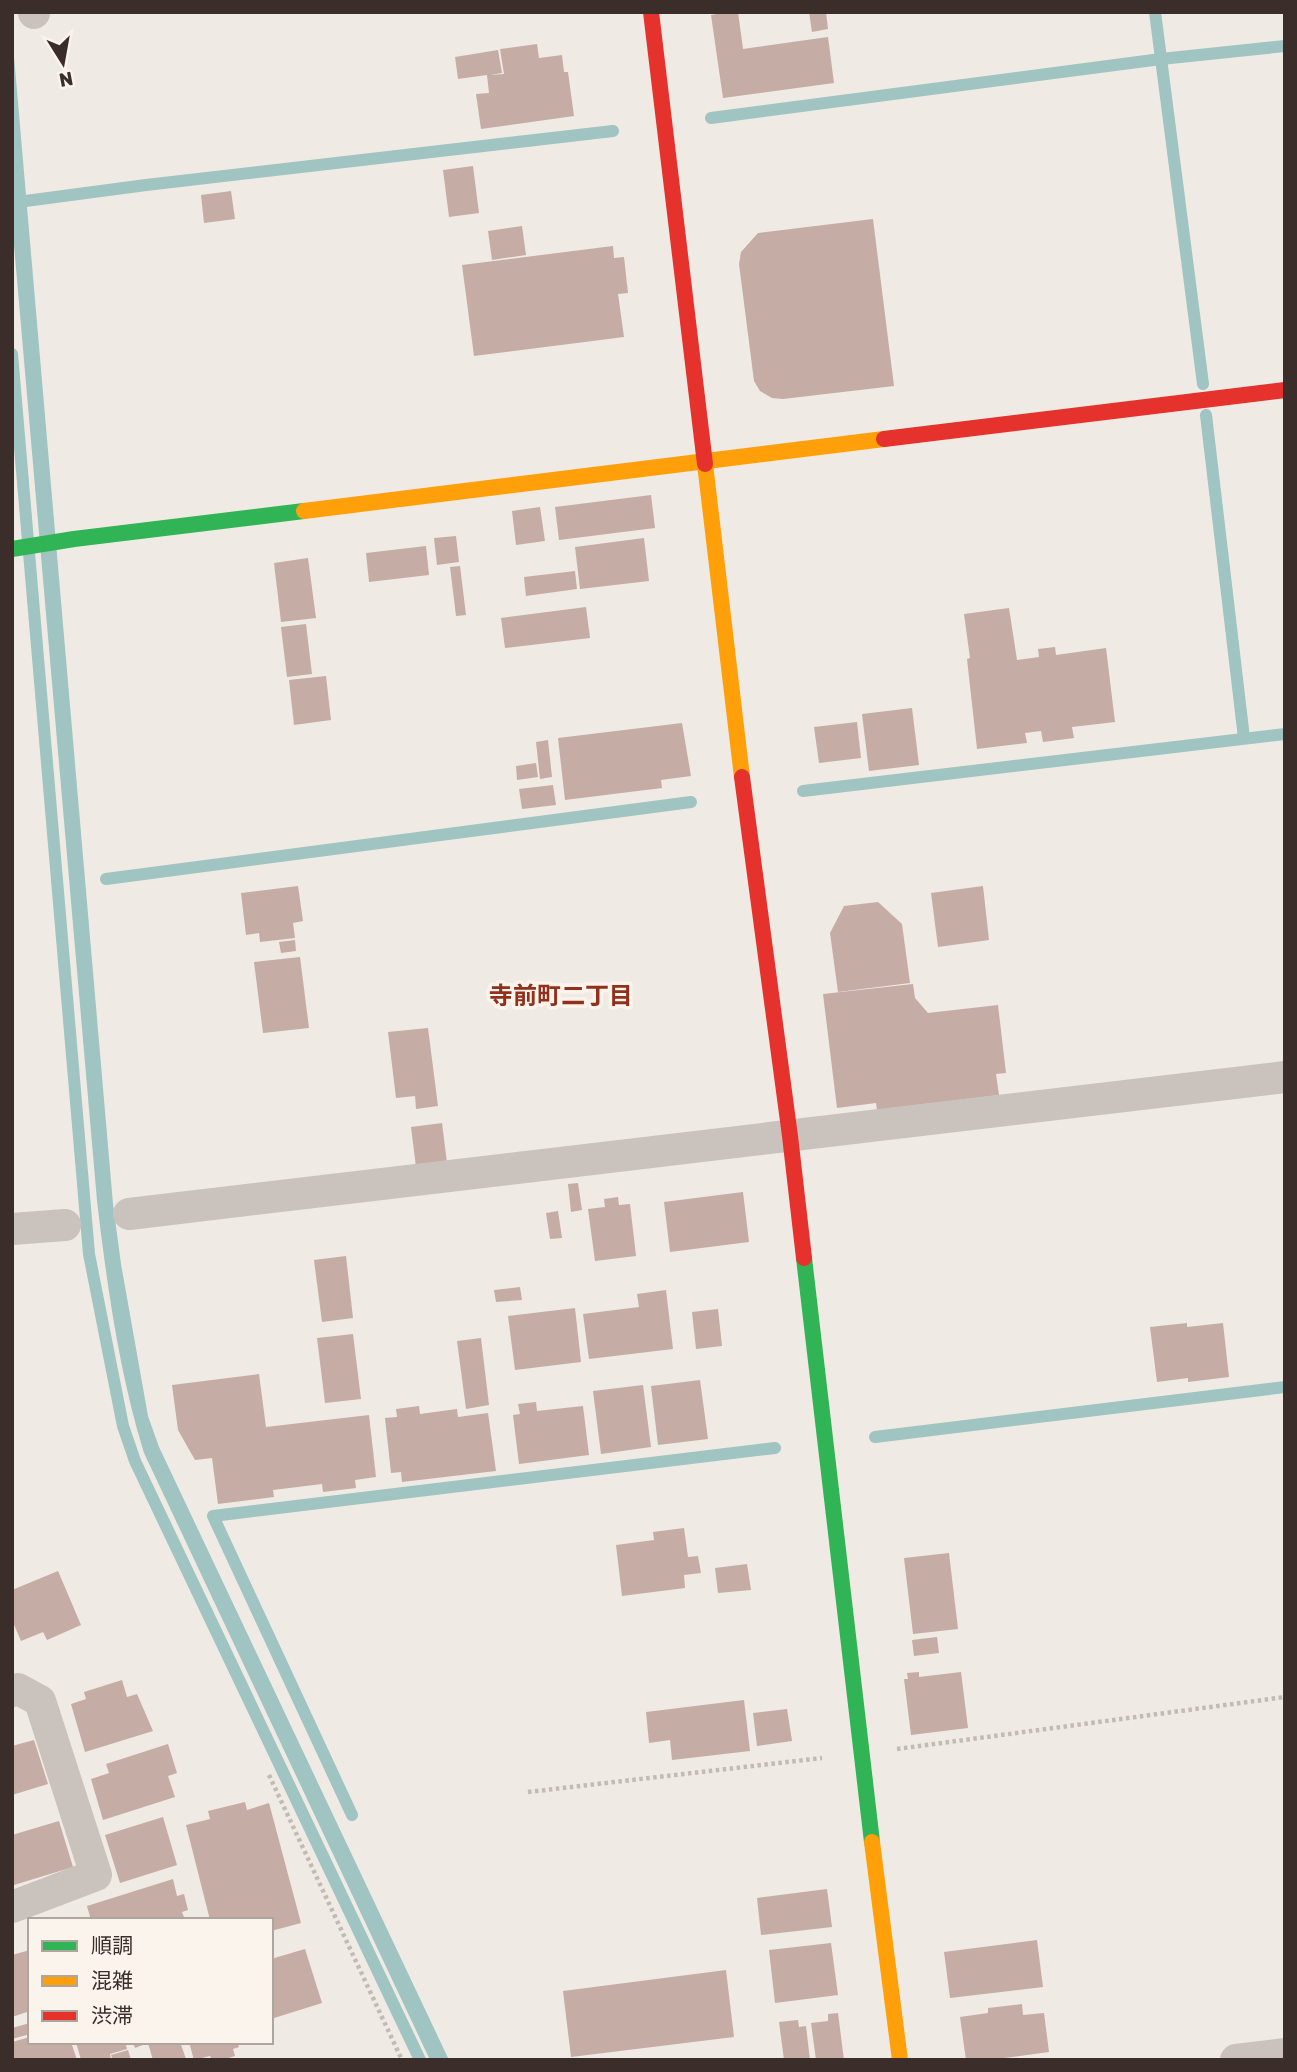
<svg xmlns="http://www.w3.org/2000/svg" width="1297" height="2072" font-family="Rubik,'Noto Sans JP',sans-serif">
  <rect width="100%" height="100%" fill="#f0eae4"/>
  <!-- water -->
  <path fill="#9fc4c1" d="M12,33L113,1204L121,1264L148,1416L159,1447L449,2060H430L144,1453C119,1372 107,1285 97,1201L12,222Z"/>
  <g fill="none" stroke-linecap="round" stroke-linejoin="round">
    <!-- stream -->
    <g stroke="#9fc4c1" stroke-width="12">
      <path d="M1155,12L1203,384"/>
      <path d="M711,118L1161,59L1285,46"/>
      <path d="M18,202L146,185L613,131"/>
      <path d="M12,354L89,1254L123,1426L135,1461L420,2060"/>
      <path d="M1206,415L1244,738"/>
      <path d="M803,791L1285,734"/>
      <path d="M106,879L691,802"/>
      <path d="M875,1437L1285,1387"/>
      <path d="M352,1815L213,1516L775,1448"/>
    </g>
  </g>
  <!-- building -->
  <g fill="#c5aca5">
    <path d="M728,12H738L743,49L828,37L834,83L723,98L711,15Z"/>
    <path d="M809,12H826L828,29L812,32Z"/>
    <path d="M537,44L539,58L562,55L564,72H568L574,116L481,129L476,94L489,93L487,75L458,79L455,57L498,50L502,73L491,75L504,74L500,49Z"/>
    <path d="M473,166L479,213L449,217L443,170Z"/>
    <path d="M231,191L235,219L204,223L201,195Z"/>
    <path d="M873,219L894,386L783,399L772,398L760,391L754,381L739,264L741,252L758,233Z"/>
    <path d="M522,226L526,255L492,260L488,231Z"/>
    <path d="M613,246L614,258L624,257L628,293L618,294L624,337L474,356L462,265Z"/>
    <path d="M651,495L655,528L559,540L555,507Z"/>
    <path d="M540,507L545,541L516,545L512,511Z"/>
    <path d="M456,536L459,562L437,565L434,538Z"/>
    <path d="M644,538L649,581L580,589L575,547Z"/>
    <path d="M426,546L429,575L369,582L366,553Z"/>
    <path d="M308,558L316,618L281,622L274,563Z"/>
    <path d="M460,566L466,615L456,616L450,567Z"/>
    <path d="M575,571L577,589L526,596L524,577Z"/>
    <path d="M586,607L590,638L505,648L501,618Z"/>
    <path d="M1009,608L1017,660L1039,657L1038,649L1055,647L1056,655L1106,648L1115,722L1072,727L1074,738L1043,742L1041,731L1025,733L1027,743L977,749L967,659L970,658L964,614Z"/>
    <path d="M306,624L312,674L287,677L281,627Z"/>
    <path d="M326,676L331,720L294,725L289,680Z"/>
    <path d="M912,708L919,765L869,771L862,714Z"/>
    <path d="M857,722L861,758L819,763L814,727Z"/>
    <path d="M682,723L691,776L661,780L662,788L565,800L558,738Z"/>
    <path d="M548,740L552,777L540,779L536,742Z"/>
    <path d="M536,763L538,777L517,780L516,766Z"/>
    <path d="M553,785L556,805L522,809L519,789Z"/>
    <path d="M298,886L303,921L293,923L295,938L260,942L259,933L246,935L241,893Z"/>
    <path d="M983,886L989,940L938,947L931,893Z"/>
    <path d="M878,902L902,924L910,983L838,992L830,933L844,906Z"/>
    <path d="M295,940L296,951L281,953L279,942Z"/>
    <path d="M300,957L309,1028L263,1033L254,962Z"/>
    <path d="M913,984L915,998L928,1013L998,1005L1006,1073L996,1074L999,1095L877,1110L876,1103L837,1108L823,994Z"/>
    <path d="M428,1028L438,1106L416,1109L415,1096L396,1098L388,1032Z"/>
    <path d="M442,1123L447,1163L416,1167L411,1127Z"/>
    <path d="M578,1183L582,1210L571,1212L568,1184Z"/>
    <path d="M743,1192L749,1242L670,1252L664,1202Z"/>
    <path d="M618,1197L619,1205L630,1204L636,1256L595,1261L588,1209L605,1207L604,1199Z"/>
    <path d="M558,1211L562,1238L550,1239L546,1213Z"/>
    <path d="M346,1256L353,1318L322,1322L314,1260Z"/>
    <path d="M520,1287L522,1300L496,1302L494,1290Z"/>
    <path d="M666,1290L673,1349L589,1359L583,1314L639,1307L637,1294Z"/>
    <path d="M575,1308L581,1362L515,1370L508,1316Z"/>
    <path d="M718,1309L722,1346L696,1349L692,1312Z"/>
    <path d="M1187,1323V1327L1223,1323L1229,1377L1188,1382V1378L1157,1382L1150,1327Z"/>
    <path d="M353,1334L361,1399L325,1403L317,1338Z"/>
    <path d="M481,1338L489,1405L466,1409L457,1341Z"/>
    <path d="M259,1374L266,1427L369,1415L376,1477L355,1480L356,1488L323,1492L322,1484L273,1490L274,1497L218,1504L212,1458L195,1460L178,1430L172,1385Z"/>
    <path d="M700,1380L708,1439L658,1445L651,1386Z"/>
    <path d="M643,1385L651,1447L601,1454L593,1391Z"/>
    <path d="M536,1402L537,1411L583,1406L589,1455L519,1464L513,1415L520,1414L518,1404Z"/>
    <path d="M419,1406L420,1414L457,1409L458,1417L488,1413L496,1471L402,1482L401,1472L391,1473L385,1418L397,1417L396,1409Z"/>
    <path d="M684,1528L688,1557L698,1556L701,1573L684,1575L685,1588L622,1596L616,1545L654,1540L653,1532Z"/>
    <path d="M949,1553L958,1629L913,1634L904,1558Z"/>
    <path d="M747,1564L751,1590L718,1593L715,1568Z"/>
    <path d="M58,1571L81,1625L47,1640L43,1632L21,1641L12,1620V1590Z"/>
    <path d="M937,1637L939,1653L914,1656L912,1640Z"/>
    <path d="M919,1672V1677L961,1672L968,1728L911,1735L904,1679H908L907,1673Z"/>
    <path d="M122,1680L127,1697L137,1694L153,1731L85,1752L71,1704L86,1699L84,1692Z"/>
    <path d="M744,1700L750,1751L672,1760L670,1740L649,1743L646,1712Z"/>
    <path d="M787,1709L792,1741L757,1746L753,1713Z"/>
    <path d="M34,1740L48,1784L12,1795V1746Z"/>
    <path d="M168,1744L177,1773L168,1776L175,1797L103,1820L91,1779L109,1773L106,1764Z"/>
    <path d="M245,1802L247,1810L269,1803L301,1923L271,1931V1920H210L186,1825L210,1819L208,1811Z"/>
    <path d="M163,1817L177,1865L120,1883L105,1835Z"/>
    <path d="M59,1821L73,1867L14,1885L12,1835Z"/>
    <path d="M173,1879L177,1896L184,1894L188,1910L182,1912L184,1917L176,1920H91L87,1906Z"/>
    <path d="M827,1889L832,1927L761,1935L757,1898Z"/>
    <path d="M1037,1940L1043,1987L950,1998L944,1952Z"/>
    <path d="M831,1943L838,1995L775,2003L769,1950Z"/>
    <path d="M305,1949L322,2003L271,2019V1959Z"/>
    <path d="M30,1950V2011L12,2017V1955Z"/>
    <path d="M726,1970L734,2037L571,2057L563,1991Z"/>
    <path d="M1022,2004L1023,2015L1044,2013L1049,2052L989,2060H966L960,2017L988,2013V2008Z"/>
    <path d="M838,2013L844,2060H816L811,2023L828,2021V2014Z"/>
    <path d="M798,2020L799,2027L806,2026L810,2060H784L779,2022Z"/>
    <path d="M30,2023V2034L12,2039V2028Z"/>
    <path d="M30,2037V2042H71L77,2060H13L12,2042Z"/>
    <path d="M76,2042H125L127,2049L110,2054L111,2060H81Z"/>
    <path d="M133,2042H180L186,2059L153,2060L148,2043L135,2048Z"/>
    <path d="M189,2042H237L239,2047L233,2049L235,2056L222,2060H212L210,2056L194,2060Z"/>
    <path d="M128,2050L131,2060H113L111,2055Z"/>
  </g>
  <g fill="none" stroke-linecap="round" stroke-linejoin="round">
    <!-- path -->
    <g stroke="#c2bab5" stroke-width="4.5" stroke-dasharray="3.5 3.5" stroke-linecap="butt">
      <path d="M897,1749L1285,1697"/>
      <path d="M269,1775L402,2060"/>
      <path d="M528,1792L822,1758"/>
    </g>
    <!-- street -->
    <g stroke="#c9c2bd" stroke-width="32">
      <path d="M34,12V13"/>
      <path d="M129,1214L1285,1077"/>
      <path d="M12,1229L65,1225"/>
      <path d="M12,1691L18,1689L40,1701L96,1875L12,1907"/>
      <path d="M1236,2060L1285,2054"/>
    </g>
    <!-- fast -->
    <g stroke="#30b455" stroke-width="16">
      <path d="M12,549L74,539L304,511"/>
      <path d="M804,1258L872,1842"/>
    </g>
    <!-- slow -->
    <g stroke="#ff9f0a" stroke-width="16">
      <path d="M705,464L742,777"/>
      <path d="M304,511L884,439"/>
      <path d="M872,1842L900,2060"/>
    </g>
    <!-- jam -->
    <g stroke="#e5322d" stroke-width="16">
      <path d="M651,12L705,464"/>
      <path d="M884,439L1285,390"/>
      <path d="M742,777L790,1136L804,1258"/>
    </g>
  </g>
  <g text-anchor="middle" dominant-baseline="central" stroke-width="7" stroke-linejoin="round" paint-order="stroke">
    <!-- neighbourhood labels -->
    <g font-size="24" font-weight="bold" fill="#90301d" stroke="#fbf4ed">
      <text x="561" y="996">寺前町二丁目</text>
    </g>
  </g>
  <!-- border -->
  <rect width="1297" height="2072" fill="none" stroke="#3b2e2a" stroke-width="28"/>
  <!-- legend -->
  <rect x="28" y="1918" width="245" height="126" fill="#fbf4ed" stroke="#aea59f" stroke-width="2"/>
  <rect x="42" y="1941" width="35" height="10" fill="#30b455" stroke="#aea59f" stroke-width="2"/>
  <text x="91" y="1953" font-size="21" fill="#3b2e2a">順調</text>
  <rect x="42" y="1976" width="35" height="10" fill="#ff9f0a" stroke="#aea59f" stroke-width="2"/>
  <text x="91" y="1988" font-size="21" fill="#3b2e2a">混雑</text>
  <rect x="42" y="2011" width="35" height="10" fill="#e5322d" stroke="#aea59f" stroke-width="2"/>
  <text x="91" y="2023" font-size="21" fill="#3b2e2a">渋滞</text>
  <!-- north arrow -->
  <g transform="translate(63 63) rotate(169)" stroke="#fbf4ed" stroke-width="5" paint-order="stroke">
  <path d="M0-5L12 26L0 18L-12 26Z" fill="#3b2e2a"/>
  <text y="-10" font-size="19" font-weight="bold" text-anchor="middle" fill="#3b2e2a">N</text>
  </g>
</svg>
